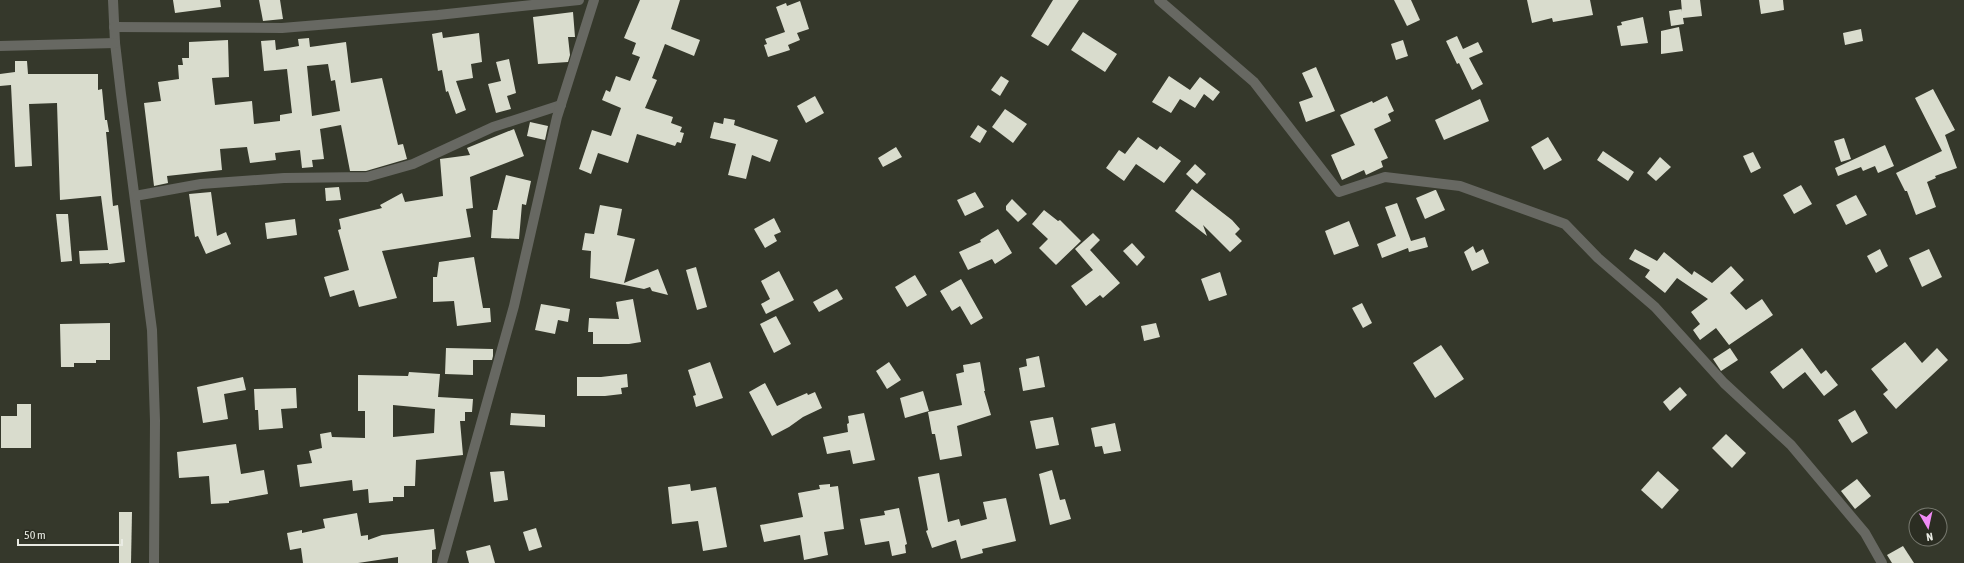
<svg xmlns="http://www.w3.org/2000/svg" width="1964" height="563" font-family="'Asap Condensed',sans-serif">
  <rect width="100%" height="100%" fill="#35382b"/>
  <!-- building -->
  <g fill="#d9dccd" fill-rule="evenodd">
    <path d="M173,0H220L221,7L175,13Z"/>
    <path d="M259,0H280L283,19L263,21Z"/>
    <path d="M640,0H680L671,29L700,40L694,56L665,44L652,78L657,80L645,108L673,117L671,123L682,127L680,132L684,133L681,143L677,142L675,146L637,134L628,163L598,153L591,174L579,169L592,130L611,136L621,108L602,100L606,90L610,92L616,76L630,81L640,57L632,54L636,43L624,38Z"/>
    <path d="M1053,0H1079L1048,46L1031,36Z"/>
    <path d="M1394,0H1411L1420,20L1407,26Z"/>
    <path d="M1527,0H1590L1593,15L1553,22L1552,18L1532,23Z"/>
    <path d="M1681,0H1700L1702,16L1683,18L1684,24L1671,26L1669,11L1682,9V12Z"/>
    <path d="M1759,0H1783L1784,10L1761,14Z"/>
    <path d="M800,1L809,29L797,33L800,40L788,45L790,50L768,57L764,45L767,44L765,39L785,32L776,7L786,3L787,6Z"/>
    <path d="M573,12L575,37H568L570,55L568,62L538,64L533,17Z"/>
    <path d="M1643,17L1648,43L1621,46L1617,26L1622,25L1621,22Z"/>
    <path d="M1679,27L1683,51L1661,54V31Z"/>
    <path d="M1861,29L1863,41L1845,45L1843,33Z"/>
    <path d="M442,32L443,38L479,33L482,62L471,64L473,78L456,81L466,110L456,114L448,91L446,92L442,70L438,71L432,34Z"/>
    <path d="M1083,32L1117,54L1105,72L1071,50Z"/>
    <path d="M1457,36L1463,49L1478,42L1483,52L1469,58L1483,84L1472,90L1459,63L1457,64L1446,41Z"/>
    <path d="M309,38L310,47L346,42L351,83L382,78L398,145L403,144L407,159L366,171H350L341,125L320,129L324,159L312,160L313,167L302,168L300,150L275,153L276,160L250,163L247,147L220,149L222,170L167,176L168,183L154,186L144,103L161,101L158,82L179,79L178,65H183L182,58H189V42L228,40L229,77L212,78L215,105L252,101L254,124L280,121V115L292,113L287,69L264,71L261,41L275,40L276,50L299,46L298,39ZM328,64L331,81L335,80L340,111L312,116L307,66Z"/>
    <path d="M1403,40L1408,56L1396,60L1391,44Z"/>
    <path d="M509,59L516,93L507,96L511,109L496,113L488,84L501,81L496,62Z"/>
    <path d="M15,61H27L28,74H98V90L102,89L105,120H107L109,132H106L113,206L118,205L125,262L109,264V263L80,264L79,251L108,250L101,196L60,200L57,103L29,104L32,166L15,167L11,85L0,86V74L15,72Z"/>
    <path d="M1316,67L1335,111L1306,122L1299,102L1313,97L1302,73Z"/>
    <path d="M1001,76L1009,81L1000,96L991,90Z"/>
    <path d="M1169,76L1190,90L1200,77L1220,92L1213,101L1204,94L1195,108L1180,99L1171,113L1152,102Z"/>
    <path d="M1933,89L1955,130L1945,135L1957,168L1935,176L1936,178L1927,182L1936,207L1916,215L1907,191H1905L1896,173L1942,151L1915,98Z"/>
    <path d="M815,96L824,113L806,123L797,106Z"/>
    <path d="M1387,96L1394,111L1388,114L1391,121L1374,129L1388,158L1381,161L1383,167L1366,175L1364,170L1342,180L1331,155L1355,145L1340,115L1372,101L1373,103Z"/>
    <path d="M1480,99L1489,121L1444,140L1435,120Z"/>
    <path d="M1005,109L1027,124L1013,143L992,127Z"/>
    <path d="M724,118L735,120L734,125L778,140L770,162L752,155L746,179L728,175L736,144L710,138L714,122L723,124Z"/>
    <path d="M530,122L548,126L545,140L527,136Z"/>
    <path d="M978,125L987,131L980,143L970,137Z"/>
    <path d="M514,129L524,156L470,177L473,208L466,209L471,237L382,251L397,298L359,307L354,290L330,297L324,277L349,270L338,230L341,229L339,219L382,208L380,205L402,193L405,202L443,196L440,159L470,155L467,148Z"/>
    <path d="M1138,137L1157,150L1160,146L1181,161L1164,183L1136,164L1124,181L1106,168L1119,150L1125,154Z"/>
    <path d="M1548,137L1562,160L1544,170L1531,147Z"/>
    <path d="M1844,138L1851,159L1841,162L1834,141Z"/>
    <path d="M1885,145L1894,166L1878,173L1875,166L1863,171L1861,167L1838,176L1835,168Z"/>
    <path d="M896,147L902,157L883,167L878,158Z"/>
    <path d="M1603,151L1634,172L1628,181L1597,160Z"/>
    <path d="M1753,152L1761,168L1751,173L1743,156Z"/>
    <path d="M1660,157L1671,167L1656,181L1647,173Z"/>
    <path d="M1195,164L1206,174L1197,184L1186,174Z"/>
    <path d="M506,175L531,181L526,205L522,204L519,239L491,238L493,210H497Z"/>
    <path d="M1801,185L1812,204L1794,214L1783,195Z"/>
    <path d="M339,187L341,200L326,201L325,188Z"/>
    <path d="M1192,189L1232,220L1240,229L1235,234L1242,241L1230,252L1203,225L1207,236L1175,211Z"/>
    <path d="M1435,190H1436L1445,210L1425,219L1416,198Z"/>
    <path d="M211,192L217,236L226,232L231,244L206,254L198,236L195,237L189,194Z"/>
    <path d="M975,192L984,207L965,216L957,200Z"/>
    <path d="M1856,195L1867,215L1846,225L1836,205Z"/>
    <path d="M1012,199L1027,214L1018,222L1006,210V206Z"/>
    <path d="M1397,203L1411,241L1425,237L1428,247L1409,252L1408,248L1382,258L1377,244L1396,236L1385,207Z"/>
    <path d="M600,205L622,209L617,235L635,239L624,283L658,269L668,295L652,291L650,287L644,289L590,278L591,251L582,250L585,233L594,234Z"/>
    <path d="M1044,210L1058,221L1060,220L1081,241L1056,265L1039,248L1048,239L1032,224Z"/>
    <path d="M56,214H68L72,261L61,262Z"/>
    <path d="M774,218L781,232L774,235L777,241L765,248L754,229Z"/>
    <path d="M295,219L297,235L267,239L265,223Z"/>
    <path d="M1349,221L1359,246L1334,255L1325,231Z"/>
    <path d="M998,229L1012,253L995,264L992,259L968,270L959,252L981,242L980,240Z"/>
    <path d="M1093,233L1100,240L1090,250L1120,283L1103,298L1100,295L1086,306L1071,286L1093,270L1075,249Z"/>
    <path d="M1132,243L1145,257L1137,266L1123,251Z"/>
    <path d="M1473,246L1476,253L1483,249L1489,263L1472,271L1464,252Z"/>
    <path d="M1635,249L1657,261L1664,252L1692,275L1694,271L1712,283L1731,266L1744,280L1730,293L1746,310L1762,299L1773,315L1729,345L1716,328L1700,340L1693,330L1700,324L1691,312L1708,299L1677,278L1665,293L1645,277L1650,270L1629,259Z"/>
    <path d="M1880,249L1888,266L1876,273L1867,256Z"/>
    <path d="M1929,249L1942,277L1922,287L1909,258Z"/>
    <path d="M474,257L483,308H490L491,322L457,326L454,301L433,302V277H437L439,262Z"/>
    <path d="M696,267L707,307L697,310L686,270Z"/>
    <path d="M779,271L794,300L766,314L761,304L770,299L761,281Z"/>
    <path d="M1220,272L1227,295L1209,301L1201,279Z"/>
    <path d="M915,275L927,295L907,307L895,287Z"/>
    <path d="M961,279L983,318L971,325L960,306L952,311L940,291Z"/>
    <path d="M837,289L843,299L819,312L813,302Z"/>
    <path d="M633,299L641,342L629,344H593V332H588L589,318L619,319L616,302Z"/>
    <path d="M1362,303L1372,323L1363,328L1352,308Z"/>
    <path d="M541,304L570,309L568,322L558,320L555,334L535,330Z"/>
    <path d="M776,316L791,344L774,353L760,324Z"/>
    <path d="M110,323V360H96V363H74V367H61L60,324Z"/>
    <path d="M1156,323L1160,337L1144,341L1141,326Z"/>
    <path d="M1905,342L1922,363L1937,348L1948,360L1896,409L1883,394L1888,390L1871,369Z"/>
    <path d="M1441,345L1464,379L1435,398L1413,363Z"/>
    <path d="M446,348L493,349V356L492,360H473V375L445,374Z"/>
    <path d="M1730,348L1738,360L1721,371L1713,359Z"/>
    <path d="M1802,348L1821,374L1826,370L1838,385L1824,396L1805,372L1783,389L1770,372Z"/>
    <path d="M1039,356L1045,387L1023,391L1019,368L1027,366L1026,359Z"/>
    <path d="M710,362L723,398L696,407L693,396L696,395L688,370Z"/>
    <path d="M889,362L901,380L887,389L876,371Z"/>
    <path d="M980,362L985,391H984L991,415L957,426L962,456L940,460L935,434H932L928,412L962,405L956,374L964,372L963,365Z"/>
    <path d="M409,372L440,374L438,397L473,399L472,412H465V421H460L463,455L416,460L415,486H404V497H393V501L369,503L368,489L353,491L352,480L300,487L297,465L312,463L309,451L322,448L320,434L331,432L332,437L365,438V411H358V375L408,376ZM393,405L435,409L434,433L393,437Z"/>
    <path d="M627,374L628,387L621,388L622,394L605,396H577V377H601Z"/>
    <path d="M243,377L246,390L224,394L228,419L203,423L197,387Z"/>
    <path d="M765,383L777,406L807,393L808,395L815,392L822,408L803,417L789,427L772,436L749,392Z"/>
    <path d="M1680,387L1687,395L1670,411L1663,402Z"/>
    <path d="M296,388L297,408L281,409L283,428L259,430L258,410H255L254,389Z"/>
    <path d="M923,391L929,411L905,418L900,398Z"/>
    <path d="M17,404H31V448H1V416H17Z"/>
    <path d="M1855,410L1868,433L1852,443L1838,420Z"/>
    <path d="M511,413L545,415V427L510,425Z"/>
    <path d="M864,413L875,460L853,464L850,450L827,454L823,437L848,432L847,424L849,423L848,416Z"/>
    <path d="M1053,417L1059,445L1036,449L1030,421Z"/>
    <path d="M1115,423L1121,451L1104,454L1102,446L1095,447L1091,428Z"/>
    <path d="M1726,434L1746,453L1732,468L1712,448Z"/>
    <path d="M236,444L241,474L264,470L268,494L229,501V503L211,504L209,476L179,478L177,452Z"/>
    <path d="M1052,470L1060,500L1065,499L1071,519L1050,525L1039,474Z"/>
    <path d="M504,471L508,500L494,502L490,472Z"/>
    <path d="M1658,471L1679,490L1662,509L1641,490Z"/>
    <path d="M939,473L948,522L959,519L961,526L987,519L983,502L1006,498L1016,541L982,549L983,553L961,559L956,540L932,548L926,531L928,530L918,477Z"/>
    <path d="M1857,479L1871,496L1855,509L1841,491Z"/>
    <path d="M690,484L691,491L716,487L727,547L703,551L698,521L672,524L668,487Z"/>
    <path d="M830,484V487L838,486L844,529L824,532L828,555L804,560L800,535L764,542L760,525L803,517L798,493L820,489L819,485Z"/>
    <path d="M899,508L907,544L905,545L906,553L892,556L889,541L865,545L860,519L885,515L884,511Z"/>
    <path d="M119,512H132L131,563H119Z"/>
    <path d="M357,513L361,536L368,535V540L382,535L434,529L436,549L432,550V563H398V557L358,563H303L301,548L290,550L287,533L302,530V533L325,528L323,519Z"/>
    <path d="M536,528L542,547L529,551L523,532Z"/>
    <path d="M490,545L495,563H469L466,551Z"/>
    <path d="M1903,546L1914,563H1892L1887,555Z"/>
  </g>
  <g fill="none" stroke-linecap="round" stroke-linejoin="round">
    <!-- minor -->
    <g stroke="#676862" stroke-width="10">
      <path d="M113,0L115,43L121,94L152,330L155,421L154,563"/>
      <path d="M1159,0L1254,82L1339,192L1385,177L1460,186L1565,224L1598,258L1655,307L1724,383L1791,445L1865,533L1882,563"/>
      <path d="M114,27L282,28L438,15L579,0"/>
      <path d="M0,46L115,43"/>
      <path d="M135,196L201,184L284,178L367,177L413,164L493,127L561,105"/>
      <path d="M442,563L514,306L557,117L594,0"/>
    </g>
  </g>
  <!-- north arrow -->
  <g transform="translate(1928 527) rotate(171)"><circle r="19" fill="#2b2d22" stroke="#77796f"/>
  <path d="M0-3L7 15L0 10L-7 15Z" fill="#f08bf5"/>
  <text y="-6" font-size="11" font-weight="bold" text-anchor="middle" fill="#e9ebe3">N</text>
  </g>
  <!-- scale -->
  <path d="M18 539v6h104v-6" fill="none" stroke="#e9ebe3" stroke-width="2"/>
  <text x="24" y="539" font-size="12" fill="#e9ebe3" stroke="#2b2d22" stroke-width="3" paint-order="stroke">50 m</text>
</svg>
